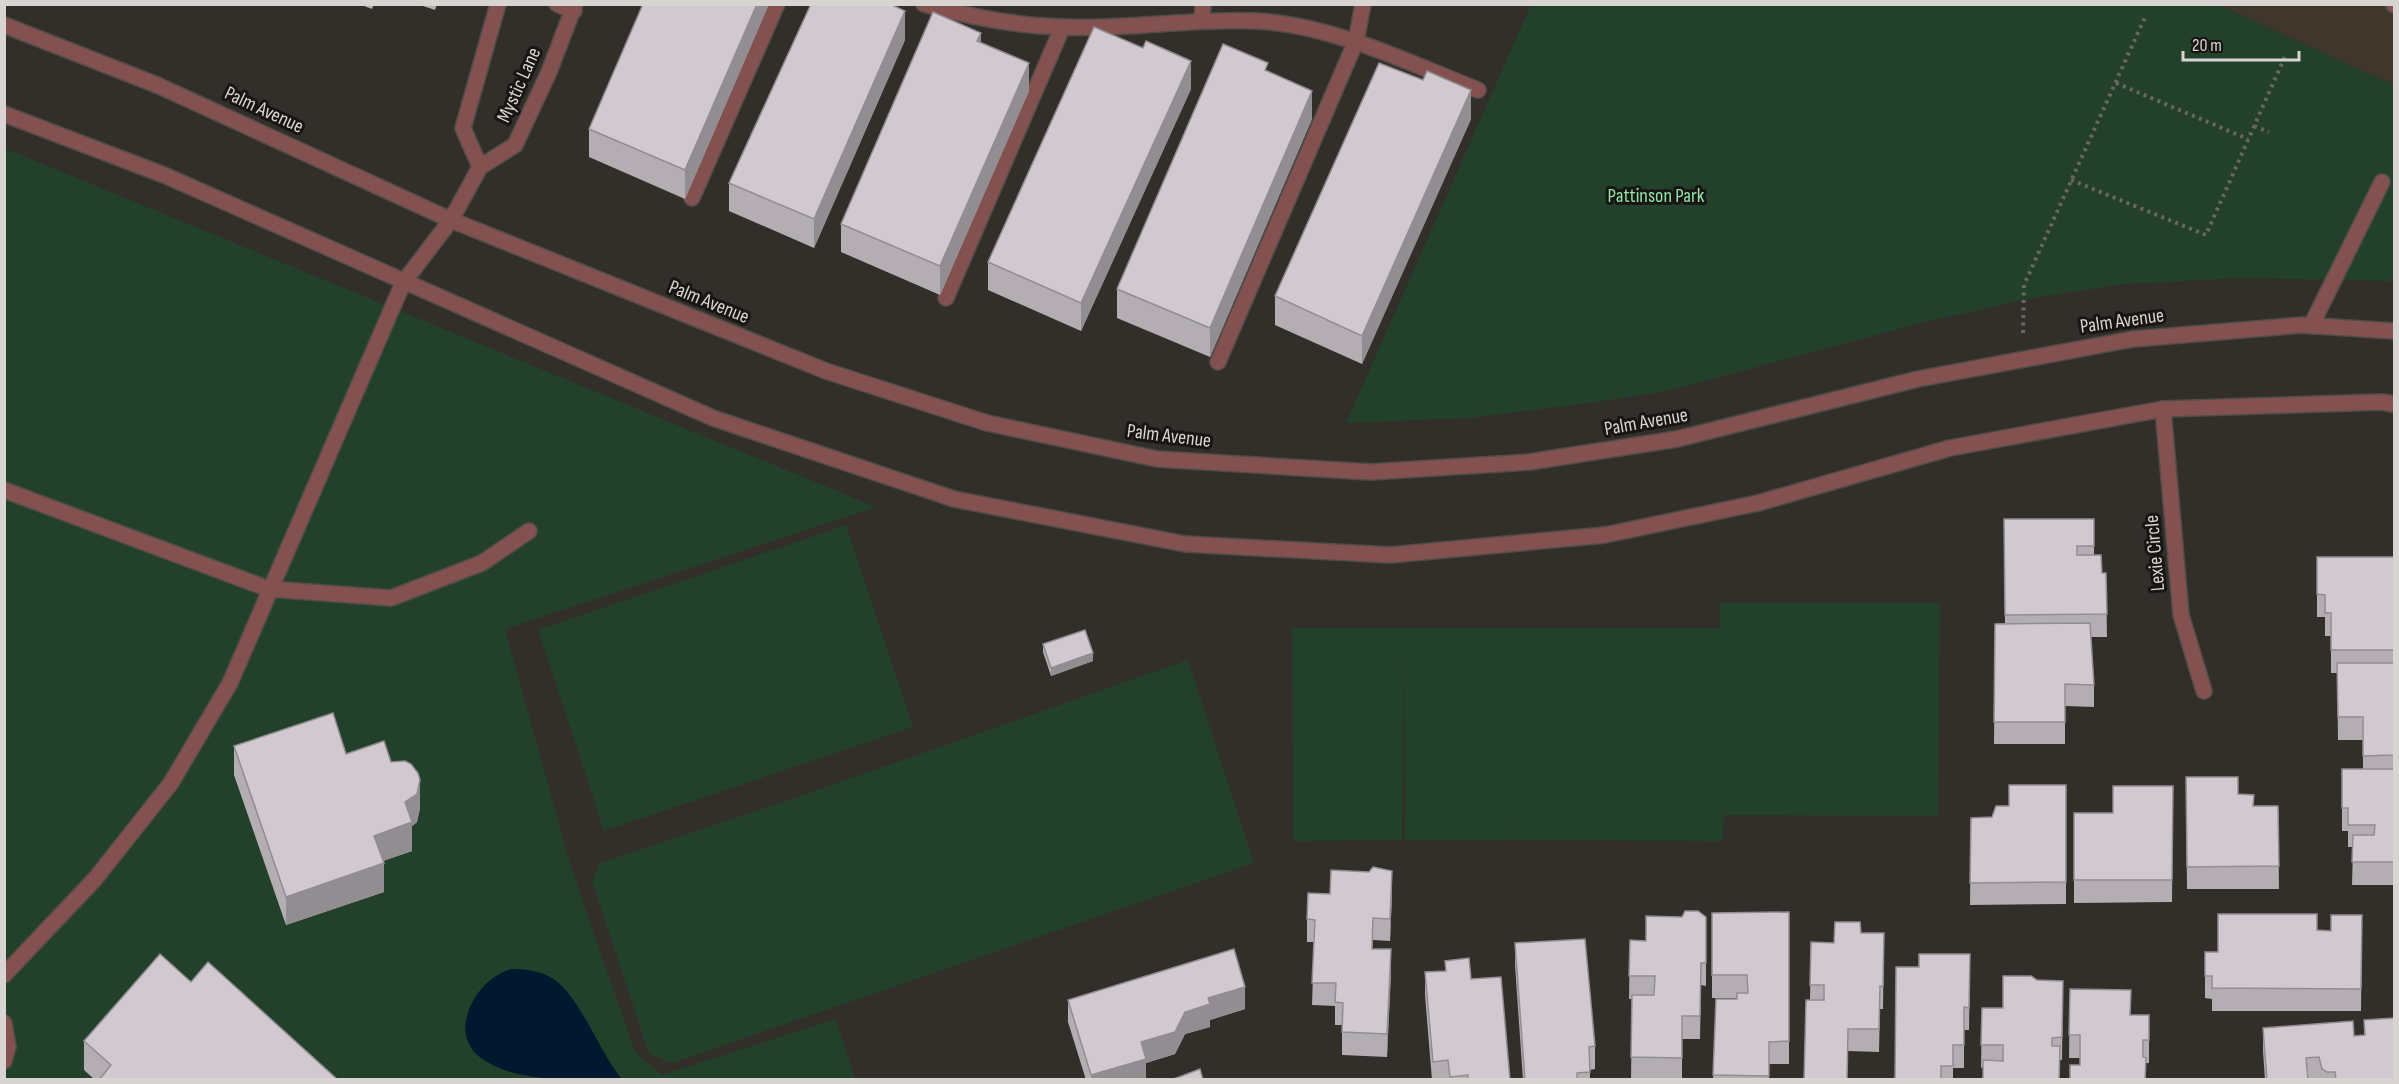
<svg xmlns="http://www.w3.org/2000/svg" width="2399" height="1084" font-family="'Sofia Sans Condensed',sans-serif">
  <rect width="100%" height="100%" fill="#322e29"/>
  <!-- built -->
  <path fill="#3f362c" d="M2219,5H2394V85Z"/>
  <!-- green -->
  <g fill="#23412a">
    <path d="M1531,5H2218L2394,85V281L2241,278L2125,284L2032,298L1925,322L1667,391L1590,403L1468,418L1346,423Z"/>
    <path d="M4,148L876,507L505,629L571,867L635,1052L662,1075L836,1019L855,1079H5Z"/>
    <path d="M846,525L913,727L604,831L538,630Z"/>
    <path d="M1720,603H1940L1938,816L1724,815L1723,841L1515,840V827L1514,840H1405L1404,664L1402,840L1293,841L1292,628H1720Z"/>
    <path d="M1188,660L1254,863L672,1063L649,1054L592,882L600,863L786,801Z"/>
  </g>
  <!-- water -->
  <path fill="#01182e" d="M511,969C526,969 542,971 555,980C583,1002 599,1052 622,1079C576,1080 506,1084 474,1052C465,1040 463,1028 468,1013C475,992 490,976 511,969Z"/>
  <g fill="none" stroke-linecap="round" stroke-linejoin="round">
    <defs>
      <g id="service">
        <path d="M924,4C967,16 1018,26 1062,27C1128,30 1192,18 1258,21C1335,26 1407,62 1478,90"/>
        <path d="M2394,4V5"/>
        <path d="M1202,21L1203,4"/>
        <path d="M692,198L777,4"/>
        <path d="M946,298L1062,28"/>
        <path d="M2311,326L2382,182"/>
        <path d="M1218,362L1356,41L1363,4"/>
        <path d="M4,490L269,589L391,598L482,563L529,531"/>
        <path d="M4,975L95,879L171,783L230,683L403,283L451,220"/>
        <path d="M4,1023L8,1047L4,1061"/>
      </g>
      <g id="minor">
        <path d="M557,4L574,11"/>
        <path d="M480,167L463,128L498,4"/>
        <path d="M451,220L480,167L515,145L549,72L575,4"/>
        <path d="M2163,409L2181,615L2204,691"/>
      </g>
      <g id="tertiary">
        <path d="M4,25L157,85L451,220L826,371L987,423L1157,459L1370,472L1529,462L1677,439L1918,379L2133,339L2302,325L2394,331"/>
        <path d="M4,114L164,175L713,418L954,499L1185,544L1390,555L1605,535L1758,503L1950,448L2163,409L2382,402L2394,404"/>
      </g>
    </defs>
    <!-- service casing -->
    <use href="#service" stroke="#504c47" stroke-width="18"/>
    <!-- minor casing -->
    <use href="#minor" stroke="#504c47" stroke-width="18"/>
    <!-- tertiary casing -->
    <use href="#tertiary" stroke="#504c47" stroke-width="18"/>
    <!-- path -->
    <g stroke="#6a6662" stroke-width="4" stroke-dasharray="3 4.5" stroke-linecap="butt">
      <path d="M2116,83L2248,139"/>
      <path d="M2254,126L2269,132"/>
      <path d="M2071,180L2206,235L2286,54"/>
      <path d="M2023,333L2024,285L2146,15"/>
    </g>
    <!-- service -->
    <use href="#service" stroke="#83514f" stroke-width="15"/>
    <!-- minor -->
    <use href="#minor" stroke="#83514f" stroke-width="15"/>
    <!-- tertiary -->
    <use href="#tertiary" stroke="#83514f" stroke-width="15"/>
  </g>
  <!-- wall -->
  <g fill="#b4adb2">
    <path d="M359,4H374L372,9Z"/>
    <path d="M417,4H437L435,10Z"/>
    <path d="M769,4L685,199L589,157V129Z"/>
    <path d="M905,40L814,248L729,211V183Z"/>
    <path d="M981,42L1029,91L940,295L841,252V224Z"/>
    <path d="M1268,72L1312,119L1210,357L1117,318V289Z"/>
    <path d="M1191,89L1081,331L988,290V262Z"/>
    <path d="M1471,119L1362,364L1275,325V296Z"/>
    <path d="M2004,519H2094V555L2102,573H2106L2107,637H2091L2094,685V707L2065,706V744H1994L1995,624L2005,623Z"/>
    <path d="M2317,557H2394V885H2352L2353,847H2348V831H2342V769H2363V740H2338L2337,673H2331V636H2325V617H2317Z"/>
    <path d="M1043,644L1093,661L1051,676L1043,652Z"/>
    <path d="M234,746L346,754L391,762L420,808L417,822L412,826V851L383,861L384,892L286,925L234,775Z"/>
    <path d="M2186,777L2238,794L2254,806H2278L2279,889H2187Z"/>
    <path d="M2066,785V904L1970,905L1971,818L1992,817L2009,806Z"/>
    <path d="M2173,786L2172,902L2074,903V813H2113Z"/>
    <path d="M1330,894H1392L1390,941L1373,940L1372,949L1391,972L1387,1057L1342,1055V1025H1335V1006L1312,1005L1314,942H1307V919Z"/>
    <path d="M1789,912V1064H1769V1080H1713L1716,999H1737V998H1712V913Z"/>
    <path d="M2362,915L2361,1011H2212V999L2205,998V952H2218L2317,930L2331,931Z"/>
    <path d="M1706,917V986L1701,985L1700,1039H1682V1080H1631L1632,999H1629L1630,940L1646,941Z"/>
    <path d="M1861,933H1884L1883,1009H1880L1879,1052L1848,1051L1810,1000L1811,942L1834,943Z"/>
    <path d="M1515,943L1595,1046V1069L1590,1070V1080H1523L1515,965Z"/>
    <path d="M1970,954L1969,1030H1964V1068H1953V1080H1895L1919,967Z"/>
    <path d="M1445,961L1471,979L1510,1080H1432L1425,995V972L1445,971Z"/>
    <path d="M2037,980L2063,981L2062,1060H2060L2059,1080H1983V1067L1981,1068L1982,1008H2003Z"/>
    <path d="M191,982L338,1080H95L84,1070V1041Z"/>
    <path d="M2070,989L2131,1015H2149V1063L2080,1065V1058H2069Z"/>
    <path d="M1068,1000L1245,1009L1210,1020V1027L1185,1034L1175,1054L1146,1063V1080H1086L1068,1022Z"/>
    <path d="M2364,1020L2394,1080H2265L2263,1051V1028L2354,1036L2364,1035Z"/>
  </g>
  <!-- shaded-wall -->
  <g fill="#928d91">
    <path d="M757,4H769L685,199V170Z"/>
    <path d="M905,11V40L814,248V219Z"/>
    <path d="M981,33V61L977,41Z"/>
    <path d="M1191,61V89L1081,331V303Z"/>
    <path d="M1029,63V91L940,295V266Z"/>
    <path d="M1471,90V119L1362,364V336Z"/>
    <path d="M1312,91V119L1210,357V328Z"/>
    <path d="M1093,653V661L1051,676V668Z"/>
    <path d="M420,780V808L417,822L412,826V851L374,864V836L405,802Z"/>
    <path d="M384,863V892L286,925V897Z"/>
    <path d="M1392,871V894L1390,941V919Z"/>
    <path d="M1391,949V972L1387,1057V1034Z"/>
    <path d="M1245,987V1009L1210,1020V1027L1185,1034L1175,1054L1146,1063V1080H1091V1075L1185,1012L1208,998Z"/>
  </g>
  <!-- building -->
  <g fill="#d1c9cf" stroke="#928d91" stroke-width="1.5">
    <path d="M643,4H757L685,170L589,129Z"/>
    <path d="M811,4H890L905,11L814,219L729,183Z"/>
    <path d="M933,12L981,33L977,41L1029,63L940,266L841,224Z"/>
    <path d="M1094,27L1143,48L1146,41L1191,61L1081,303L988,262Z"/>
    <path d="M1223,44L1268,63L1265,70L1312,91L1210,328L1117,289Z"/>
    <path d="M1379,63L1423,80L1427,71L1471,90L1362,336L1275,296Z"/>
    <path d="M2004,519H2094V546H2077V555H2101L2102,573H2106L2107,614L2005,615Z"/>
    <path d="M2317,557H2394V650H2331V613H2325V595L2317,594Z"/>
    <path d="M2090,623L2094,685L2065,684V722H1994L1995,624Z"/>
    <path d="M1085,630L1093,653L1051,668L1043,644Z"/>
    <path d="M2337,663H2394V755L2363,756V717H2338Z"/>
    <path d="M333,713L346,754L384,741L391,762L405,761L411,764L418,773L420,780L417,794L405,802L412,822L374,836L384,863L286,897L234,746Z"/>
    <path d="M2342,769H2394V862H2352L2353,835H2374L2375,825H2348V808H2342Z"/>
    <path d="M2186,777H2238V794L2254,795L2253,806H2278L2279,866L2187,867Z"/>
    <path d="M2009,785H2066V882L1970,883L1971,818L1992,817L1996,806H2009Z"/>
    <path d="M2113,786H2173L2172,880H2074V813H2113Z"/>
    <path d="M1373,867L1392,871L1390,919L1373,918L1372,949H1391L1387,1034L1342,1032L1343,1003L1335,1002L1336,983H1312L1315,920L1307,919L1308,893L1330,894L1331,870L1369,872Z"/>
    <path d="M1685,911H1698L1706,917V963H1701L1700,1016H1682V1058L1631,1057L1632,995H1654L1655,976H1629L1630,940L1646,941V916L1682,917Z"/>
    <path d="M1789,912V1041L1769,1042V1076L1713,1075L1716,999H1737V993H1748L1747,975H1712V913Z"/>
    <path d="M2218,914H2317V930L2331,931V915H2362L2361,989L2212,988V976H2205V952H2218Z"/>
    <path d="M1835,922H1860L1861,933H1884L1883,986H1880L1879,1029H1848L1847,1080H1804L1806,1000H1824V985H1810L1811,942L1834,943Z"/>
    <path d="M1585,939L1595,1046L1589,1047L1590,1072L1577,1073V1080H1525L1515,943Z"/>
    <path d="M1234,949L1245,987L1208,998L1210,1004L1185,1012L1175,1032L1141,1042L1146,1059L1091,1075L1068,1000Z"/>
    <path d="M160,954L191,982L208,962L338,1080H99L111,1065L84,1041Z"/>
    <path d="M1919,954H1970L1969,1008L1964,1007V1045H1953V1066H1941V1080H1895L1896,967H1919Z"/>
    <path d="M1469,958L1471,979L1501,977L1510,1080H1468V1075L1450,1077L1448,1060L1433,1062L1425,972L1446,971L1445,961Z"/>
    <path d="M2003,976H2031L2037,980L2063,981L2062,1037L2052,1038V1046H2060L2059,1080H1983V1060L2003,1061V1045H1981L1982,1008H2003Z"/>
    <path d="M2070,989L2131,990L2130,1015H2149V1040H2143V1057L2146,1058L2145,1080H2070V1065H2080V1035H2069Z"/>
    <path d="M2394,1018V1080H2336L2335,1072H2327L2322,1069L2319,1057L2306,1058L2308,1080H2267L2263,1028L2353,1021L2354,1036L2365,1035L2364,1020Z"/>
    <path d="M1200,1069L1203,1080H1171Z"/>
  </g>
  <g text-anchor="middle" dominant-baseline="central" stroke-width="6" stroke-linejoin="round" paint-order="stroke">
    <!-- street labels -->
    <g font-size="20" fill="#d7d4d1" stroke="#181614">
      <text transform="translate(519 85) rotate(-66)">Mystic Lane</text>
      <text transform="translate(264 110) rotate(25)">Palm Avenue</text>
      <text transform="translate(709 302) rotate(22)">Palm Avenue</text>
      <text transform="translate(2122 321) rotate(-8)">Palm Avenue</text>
      <text transform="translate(1646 422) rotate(-10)">Palm Avenue</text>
      <text transform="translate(1169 436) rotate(7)">Palm Avenue</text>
      <text transform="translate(2155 553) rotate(-95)">Lexie Circle</text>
    </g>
    <!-- park labels -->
    <g font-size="20" fill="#91e3a5" stroke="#181614">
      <text x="1656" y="196">Pattinson Park</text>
    </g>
  </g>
  <!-- border -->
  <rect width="2399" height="1084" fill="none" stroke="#d7d4d1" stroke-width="12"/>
  <!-- scale -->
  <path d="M2183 51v9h116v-9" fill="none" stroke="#d7d4d1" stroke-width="3"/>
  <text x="2192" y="51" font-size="18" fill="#d7d4d1" stroke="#181614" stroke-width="4.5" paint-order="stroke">20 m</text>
</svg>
